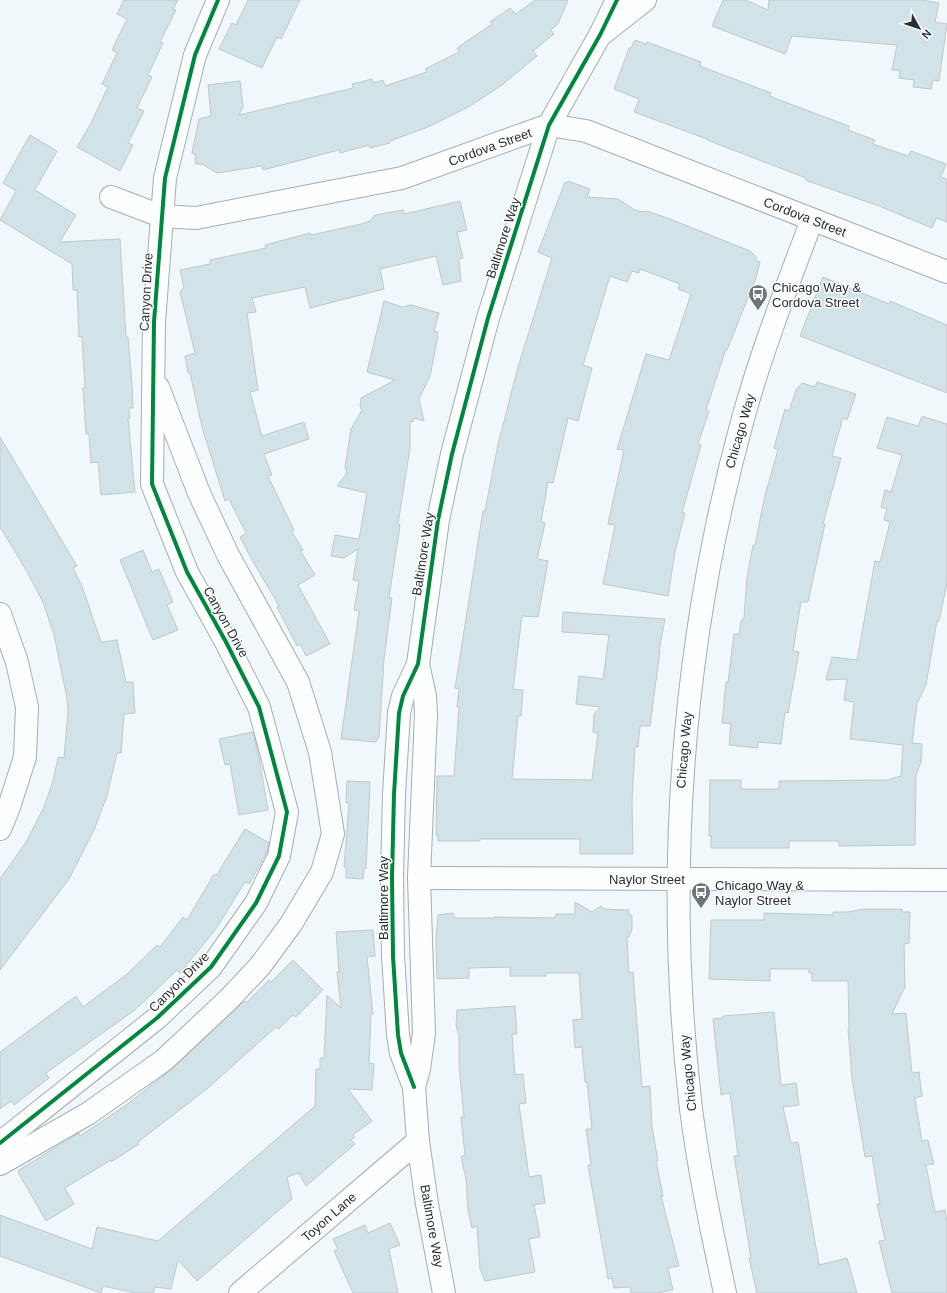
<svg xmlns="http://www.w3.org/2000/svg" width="947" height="1293" font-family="Arial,sans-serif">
  <rect width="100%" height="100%" fill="#f0f8fb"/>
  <!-- building -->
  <g fill="#d1e2e8" stroke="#c1c8ca">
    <path d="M124,0H178L173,9L176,10L160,42L163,43L148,75L152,77L137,108L144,111L128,143L133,145L120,171L77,147L91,123L108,87L102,84L117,53L112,50L127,19L117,14Z"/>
    <path d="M248,0H300L281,39L277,37L262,68L219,49L232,23L236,25Z"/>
    <path d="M535,0H568L558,24L551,30L554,34L533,51L537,56L502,85L470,106L428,127L390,141V143L370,148L369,145L340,153L339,150L263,170L262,166L217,173L202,164H196L195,154L192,153L199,119L211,116L208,85L240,81L243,107L239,115L353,88L352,84L372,79L373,83L383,80L385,86L427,72L425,69L459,52L457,48L492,24L490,22L510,8L516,14Z"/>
    <path d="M723,0H746L768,10L769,0H922L939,3L935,22L947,24L939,81L933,80L931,89L913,87L914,80L899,78L900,71L892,70L897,45L792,36L785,54L712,26Z"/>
    <path d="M635,40L646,44L647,42L701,62L700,66L771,93L770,96L774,98L849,126L848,130L875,140L873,144L908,156L911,151L946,164L941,177L947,179V222L936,218L932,228L879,206L805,180L806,178L707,140V139L634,112L639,99L614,89L629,48H631Z"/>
    <path d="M30,135L57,151L35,190L76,215L60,242L120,239L126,337H128L132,385L133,408H129L130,418H128L135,492L101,495L98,462L91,463L89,434H86L83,388H85L82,337H79L77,290H73L72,264L0,220L16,191L3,183Z"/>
    <path d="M568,181L590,189L587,197L618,199L635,210L642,212L647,211L670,219L750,251L756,257V260L760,262L756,278L727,350L726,349L706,410L709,411L698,444L701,445L682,513H685L675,552L668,596L603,584L615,525L608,524L624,450L617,449L646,354L669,360L691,294L678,289L680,284L640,269L639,273L632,271L627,282L610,276L583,365L592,368L578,421L568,418L553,483L548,482L541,522L545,523L538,555V559L548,561L538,617L522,616L513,689L523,690L521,716H518L512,779L592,780L598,733L593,732L594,714L600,707L576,704L579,676L603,679L609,635L562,632L563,612L665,619L659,651H660L650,726H640L638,747H635L632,800L633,854H580V839H480V841H438V835H436L437,776H454L459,707H457L459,689L455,688L483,511H485L498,444L518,367L552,258L538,252L565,182L567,183Z"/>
    <path d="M460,201L467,230L457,232L463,258L459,259L461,281L443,285L436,256L380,269L384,289L310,308L305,287L252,298L256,312L247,313L258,390L250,392L262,436L304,422L309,439L264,454L272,475L268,476L294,530L292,532L303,550H300L315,575L298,585L330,644L306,656L300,644L297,646L277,607L279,606L252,560L240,537L246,533L229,499L225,501L202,427L190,373H188L185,356L195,353L180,292L184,287L180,270L210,264V260L266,248L265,245L310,233L311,235L361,224L370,221L375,215L403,210L404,214Z"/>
    <path d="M823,277L889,304L890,301L947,325V393L800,336Z"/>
    <path d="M384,301L402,307L411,305L439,313L434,331L438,332L437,336H438L430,376L419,399L424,421L414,418L413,422L410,421V448L398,524L400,525L389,598H392L384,659L379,738H377L376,742L341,739L359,611L354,610L359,581L353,580L358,549L344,558L331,556L335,535L359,539L367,493L337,486L347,473L345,467L351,429L362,410L360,406L361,398L395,380L367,372Z"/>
    <path d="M817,382L856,394L847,420L843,418L832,456L841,458L823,524H825L808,602H801L793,651L799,652L788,713L785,712L781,744L758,742V748L729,745L731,724L722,723L726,682H728L734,634H739L741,621L744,618L747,577L753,545H755L765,495L778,450L774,448L785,409L789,411L796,390L802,383L815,387Z"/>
    <path d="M922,416L947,424V583L939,621H937L926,685L917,704L912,743L922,744L921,762L916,775L915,845L839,846V841H789V848H711V836H709L710,780H741V789H779V781L887,780L901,776L903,745L850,739L854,702L844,700L847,679L826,680L832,657L857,660L875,561L880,562L890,522L884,520L887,509L881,507L885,490L891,492L902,455L877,448L887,417L918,426Z"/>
    <path d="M0,437L77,566L73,568L82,586L101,642L117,640L126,682H133L135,713L124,714L121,753H117L107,796L94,830L69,879L0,970V879L26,842L44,807L53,781L58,757L64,758L68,711L67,698L54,635L43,602L26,570L0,527Z"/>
    <path d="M143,550L152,572L159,569L173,602L167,605L178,630L153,640L120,560Z"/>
    <path d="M253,732L259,757L268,810L239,815L230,764L225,765L219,739Z"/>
    <path d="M347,781L370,782L366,869L364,868L363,879L346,878V867H344L349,803H346Z"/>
    <path d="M245,829L269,843L267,852L249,884L245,882L216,929L180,973L177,970L135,1010L46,1073L49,1078L14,1105L11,1101L0,1109V1052L76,996L83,1007L126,975L157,945L160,947L183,917L187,920L214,874L216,876Z"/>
    <path d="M575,902L592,912L601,906L605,909L629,910V915H632V929L629,937H627L629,973L633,972L642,1087L650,1086L652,1127L658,1161H656L663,1196H661L679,1266L668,1268L673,1290L658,1293H631L630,1287L614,1288L612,1278L608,1279L588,1165H591L586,1129H592L587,1082H585L582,1047L575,1048L573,1020L582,1019L579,973H546V976H510V967L469,968V978L437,979L436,940L438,915L453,913L455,918H494V917L555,918L556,914H575Z"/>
    <path d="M863,909H902V912H910L909,943L904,944L905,987L892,1014L906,1013L912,1073L919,1072L922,1096L915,1098L922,1141L928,1140L934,1164L926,1165L935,1212L945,1210L947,1222V1293H892L879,1241L885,1240L877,1204H880L872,1156L865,1157L852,1078L848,1029H849L848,981H812V973H809V969H770V981L709,979L711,920H764V913L833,915V912H848Z"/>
    <path d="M373,930L375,956L367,957L373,1014L371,1015L369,1063L374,1064L372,1090L348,1089L372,1121L353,1135L355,1137L351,1140L355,1144L306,1186L299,1173L287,1177L292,1199L197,1281L178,1260L171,1289L155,1287L153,1293H135L103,1286L101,1293L0,1256V1215L92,1249L97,1227L158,1241L315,1106L316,1069H320V1058H324L327,995L341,1008L337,972H339L336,932Z"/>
    <path d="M293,960L323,990L296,1017L293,1015L279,1029L276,1027L208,1088L138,1142L139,1144L111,1162V1160L65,1188L74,1204L46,1221L18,1172L19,1170L79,1133L80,1136L126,1105L172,1069L241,1004L245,1001L246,1003L269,980L271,982Z"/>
    <path d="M515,1006L517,1034H512L515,1075L523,1074L526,1103L519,1104L529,1177L541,1175L545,1203L534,1205L540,1237L529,1239L535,1272L485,1281L480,1269L477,1226L472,1228L468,1210L466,1179L461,1157L465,1155L461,1117H464L459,1066V1036L456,1025L457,1010Z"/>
    <path d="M774,1012L781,1085L796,1083L799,1105L783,1107L791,1143L798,1142L819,1265L847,1258L857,1293H757L749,1258H751L734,1156H738L730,1093L721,1095L713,1019L723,1018V1016Z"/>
    <path d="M390,1223L400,1245L389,1249L398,1293H353L334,1251L338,1249L333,1239L365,1225L368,1233Z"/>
  </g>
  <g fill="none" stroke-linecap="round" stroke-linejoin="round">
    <defs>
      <g id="minor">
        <path d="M603,33L645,0"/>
        <path d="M111,197L161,216L196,218L402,178L549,125L586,131L947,272"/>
        <path d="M0,614L17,662L27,707L25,757L9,807L0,829"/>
        <path d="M418,664L425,696L426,714L419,878L424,1033L419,1069L414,1087L418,1141L427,1204L444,1293"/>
        <path d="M419,878L947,880"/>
        <path d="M414,1087L401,1053L398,1035L393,956L392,878L394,794L399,713L403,696L418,664L438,520L452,454L488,318L549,125L600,35L617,0"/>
        <path d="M0,1143L157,1018L211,967L256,903L279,856L287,812L259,707L226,642L187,572L152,484L154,322L165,178L195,55L218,0"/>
        <path d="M0,1164L89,1113L164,1060L229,999L260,966L291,924L322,872L333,834L320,752L298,682L228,555L199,493L158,387"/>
        <path d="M240,1293L418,1141"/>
        <path d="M725,1293C712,1232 699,1171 691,1109C664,879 681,646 742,422C761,353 787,286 812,220"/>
      </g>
    </defs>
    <!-- minor casing -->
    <use href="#minor" stroke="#a7adb0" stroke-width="24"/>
    <!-- minor -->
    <use href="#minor" stroke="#fdfefe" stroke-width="22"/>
    <defs>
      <g id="cycleway">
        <path d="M414,1087L401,1053L398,1035L393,956L392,878L394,794L399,713L403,696L418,664L438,520L452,454L488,318L549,125L600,35L617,0"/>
        <path d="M0,1143L157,1018L211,967L256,903L279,856L287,812L259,707L226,642L187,572L152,484L154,322L165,178L195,55L218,0"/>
      </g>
    </defs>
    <!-- cycleway casing -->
    <use href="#cycleway" stroke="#fff" stroke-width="6"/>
    <!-- cycleway -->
    <use href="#cycleway" stroke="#00873e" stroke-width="4"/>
  </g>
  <!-- icons -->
  <defs>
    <symbol id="bus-pin" viewBox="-11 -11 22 30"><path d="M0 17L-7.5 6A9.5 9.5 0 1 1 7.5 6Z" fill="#6e7578" stroke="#fff"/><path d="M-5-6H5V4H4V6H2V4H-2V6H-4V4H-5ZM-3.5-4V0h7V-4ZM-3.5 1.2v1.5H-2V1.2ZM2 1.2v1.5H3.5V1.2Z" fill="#fff"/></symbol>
  </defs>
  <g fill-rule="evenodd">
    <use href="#bus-pin" x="747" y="283" width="22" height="30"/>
    <use href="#bus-pin" x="690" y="881" width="22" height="30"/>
  </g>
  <g text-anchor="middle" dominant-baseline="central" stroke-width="3" stroke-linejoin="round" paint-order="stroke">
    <!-- street labels -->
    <g font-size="13" fill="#282e31" stroke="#fff">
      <text transform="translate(490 147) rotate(-20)">Cordova Street</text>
      <text transform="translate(805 217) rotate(21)">Cordova Street</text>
      <text transform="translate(503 238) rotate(-72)">Baltimore Way</text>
      <text transform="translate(146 292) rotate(-87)">Canyon Drive</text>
      <text transform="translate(740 431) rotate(-74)">Chicago Way</text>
      <text transform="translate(423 554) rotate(-81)">Baltimore Way</text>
      <text transform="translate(226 622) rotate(61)">Canyon Drive</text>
      <text transform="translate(684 750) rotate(-85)">Chicago Way</text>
      <text x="647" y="879">Naylor Street</text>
      <text transform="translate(383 898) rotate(-90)">Baltimore Way</text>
      <text transform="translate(179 982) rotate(-45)">Canyon Drive</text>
      <text transform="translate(688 1073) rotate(-96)">Chicago Way</text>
      <text transform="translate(329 1217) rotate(-41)">Toyon Lane</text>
      <text transform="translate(432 1226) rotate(80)">Baltimore Way</text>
    </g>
    <!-- poi labels -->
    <g font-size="13" fill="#282e31" stroke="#fff" text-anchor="start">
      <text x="772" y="287">Chicago Way &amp;<tspan x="772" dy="15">Cordova Street</tspan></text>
      <text x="715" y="885">Chicago Way &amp;<tspan x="715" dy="15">Naylor Street</tspan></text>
    </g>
  </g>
  <!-- north arrow -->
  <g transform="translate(919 28) rotate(130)" stroke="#ffffff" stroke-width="3" paint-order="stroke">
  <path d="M0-3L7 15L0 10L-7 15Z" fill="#282e31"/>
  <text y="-6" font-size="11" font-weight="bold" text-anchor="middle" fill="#282e31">N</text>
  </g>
</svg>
